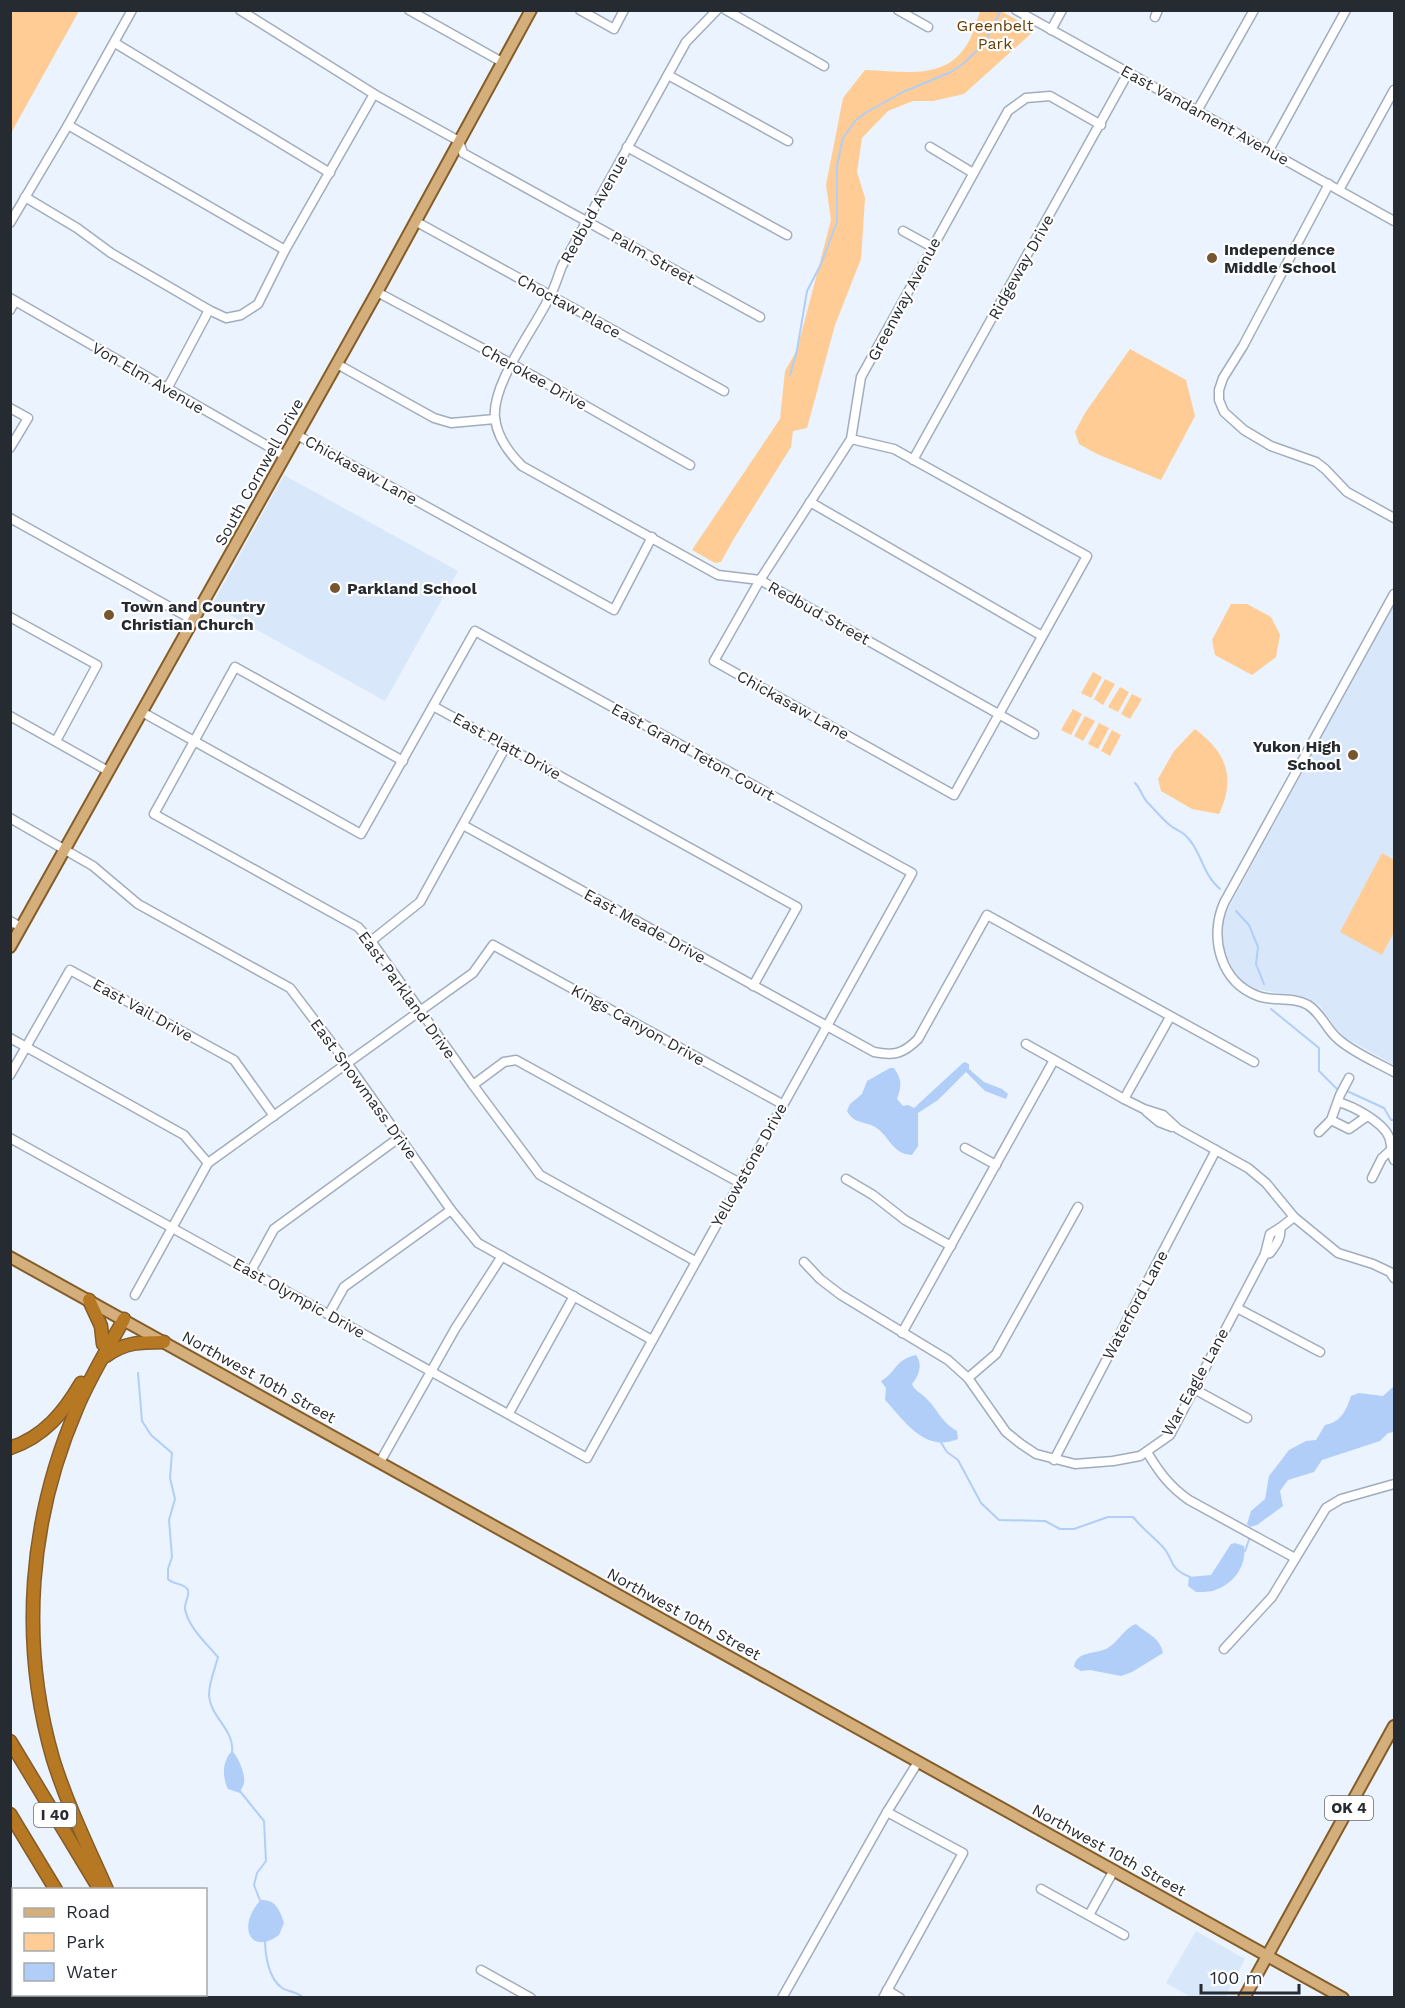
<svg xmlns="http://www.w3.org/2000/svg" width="1405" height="2008" font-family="'Work Sans',sans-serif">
  <rect width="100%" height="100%" fill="#ebf3fe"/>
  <!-- built -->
  <g fill="#d9e7fa">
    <path d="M284,475L458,571L385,701L212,605Z"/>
    <path d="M1394,604V1065L1346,1038L1337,1031L1320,1006L1312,1001L1293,994H1282L1256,989L1243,982L1231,968L1224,950L1221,932L1223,921L1229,907Z"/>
    <path d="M1196,1931L1245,1959L1225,1997H1191L1166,1983Z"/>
  </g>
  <!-- green -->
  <g fill="#fecc94">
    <path d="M981,10L1001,11L1035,30L964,94L933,101H913L888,111L862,138L857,172L865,198L861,259L835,325L807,428L793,431L791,447L733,540L721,562L715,563L692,550L780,419L785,371L797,350L831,220L826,185L843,98L865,70C904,71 947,82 969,41C974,32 976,20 981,10Z"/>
    <path d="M10,11H79L11,133H10Z"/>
    <path d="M1130,349L1186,380L1195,416L1161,480L1097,454L1079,444L1075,432L1085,413Z"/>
    <path d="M1231,604H1247L1271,617L1280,635L1276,657L1252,675L1215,655L1212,640Z"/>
    <path d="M1093,672L1102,677L1091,698L1081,693Z"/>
    <path d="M1105,679L1115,684L1103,705L1094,699Z"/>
    <path d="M1120,687L1129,692L1118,712L1108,707Z"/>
    <path d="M1132,694L1142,699L1130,719L1121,714Z"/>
    <path d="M1073,709L1082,714L1071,735L1061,730Z"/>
    <path d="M1085,716L1095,721L1083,741L1074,736Z"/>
    <path d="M1099,723L1109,728L1098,749L1088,744Z"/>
    <path d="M1195,729C1227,753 1236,778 1219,814L1192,809L1161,791L1158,779L1174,751Z"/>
    <path d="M1112,730L1121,735L1110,756L1101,751Z"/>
    <path d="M1382,853L1394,860V932L1382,955L1340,932Z"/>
  </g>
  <!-- water -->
  <g fill="#b0cef8">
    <path d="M964,1062L969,1064V1069L984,1082L1002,1089L1008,1094L1006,1099L985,1091L966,1072L938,1100L918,1113V1146L912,1155C890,1154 889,1132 871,1125C860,1121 853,1122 847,1111L850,1104L862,1094L867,1081L890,1068H894C902,1080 902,1085 897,1099L903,1106L908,1105L914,1108Z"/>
    <path d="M916,1355C923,1364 919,1376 912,1384C915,1391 921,1393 926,1398C939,1411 941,1422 957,1431L958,1439C924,1453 905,1421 885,1400L886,1388L881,1381C897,1372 894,1360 916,1355Z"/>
    <path d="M1394,1386V1432L1388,1433L1380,1441L1322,1460L1314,1472L1288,1480L1280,1491L1283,1506L1257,1525L1250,1527L1247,1524L1251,1511L1265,1499L1269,1476L1289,1450L1306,1441L1316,1440L1325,1425C1341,1422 1346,1411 1351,1396L1359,1393L1383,1396Z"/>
    <path d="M1235,1543L1244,1546C1247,1565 1234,1584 1215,1590C1210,1592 1202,1592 1196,1592L1188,1586L1189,1577L1211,1575L1231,1544Z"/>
    <path d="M1136,1624C1147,1634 1160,1637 1163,1653L1132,1672L1121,1676L1090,1670L1081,1671L1074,1667C1076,1651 1095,1654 1106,1649C1118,1643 1124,1628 1136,1624Z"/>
    <path d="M232,1751C238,1756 246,1775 244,1783C244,1785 240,1791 240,1793L228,1789C222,1777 222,1761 232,1751Z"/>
    <path d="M261,1900C276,1899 280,1911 284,1923L279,1935C249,1957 237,1924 261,1900Z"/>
  </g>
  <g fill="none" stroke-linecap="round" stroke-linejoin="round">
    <!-- stream -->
    <g stroke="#b0cef8" stroke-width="2">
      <path d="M790,375L797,350L807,291L821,264L837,222V165L843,138L856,120L867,112L903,92L951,72L963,64L984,44L1001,10"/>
      <path d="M1135,783C1141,789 1142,797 1148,803C1155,810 1163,820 1171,826C1176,830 1183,832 1187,837C1201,850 1202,874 1220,889"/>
      <path d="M1236,911L1249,925L1258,947L1256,964L1264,984"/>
      <path d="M1271,1009L1319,1048V1071L1337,1089"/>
      <path d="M1347,1091L1384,1108L1391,1120H1394"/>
      <path d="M138,1373L142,1421L151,1435L172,1453L170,1478L175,1499L169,1520L172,1557L168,1569V1579C173,1585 185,1583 188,1590C190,1596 184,1603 185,1609C188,1627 207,1644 218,1657C215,1669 209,1682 209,1695C210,1717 235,1730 232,1752"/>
      <path d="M940,1441L947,1452L958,1460L981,1503L999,1520L1045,1521L1060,1529H1074L1108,1517H1133C1142,1528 1151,1535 1161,1545C1175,1558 1166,1567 1190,1577"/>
      <path d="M1245,1551L1250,1537"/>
      <path d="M239,1790L264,1821L266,1861L257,1873L254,1885L261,1903"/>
      <path d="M265,1939C265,1954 268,1978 282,1988C289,1992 298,1992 304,1998"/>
    </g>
    <defs>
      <g id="minor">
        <path d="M240,10L374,94L459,141L463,153L760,317"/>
        <path d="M409,10L502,62"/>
        <path d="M580,10L614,29L624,10"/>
        <path d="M717,10L686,42L562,266C558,276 555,287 550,296C535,328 491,384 495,418C497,437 510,454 522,466L718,575L760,580L1034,734"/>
        <path d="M726,10L824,66"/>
        <path d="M898,10L928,27"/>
        <path d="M1016,10L1394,221"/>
        <path d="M1155,17L1158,10"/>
        <path d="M1051,30L1062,10"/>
        <path d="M115,43L330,173"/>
        <path d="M668,75L788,141"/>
        <path d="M1197,111L1254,10"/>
        <path d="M68,125L285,250"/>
        <path d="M627,147L787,235"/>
        <path d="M930,147L973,173"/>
        <path d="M1269,150L1346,10"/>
        <path d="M1329,184L1243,346L1223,378L1219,390V400L1224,412L1244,430L1271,446L1316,462L1325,469L1347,492L1394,518"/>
        <path d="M1339,190L1394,90"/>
        <path d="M25,197L77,228L111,253L209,310L226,318L241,315L258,304L285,250L374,94"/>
        <path d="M415,221L724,391"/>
        <path d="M10,223L68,125L132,10"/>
        <path d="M903,231L932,247"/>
        <path d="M377,292L512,364L690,465"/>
        <path d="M10,298L285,456"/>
        <path d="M10,310L15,301"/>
        <path d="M337,364L434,418L451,423L495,419"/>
        <path d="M167,389L209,310"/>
        <path d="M10,408L28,418L10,448"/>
        <path d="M297,435L614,610L652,537"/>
        <path d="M851,439L894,449L1087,556L954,795L714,661L760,580L851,439L861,377L1008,111L1026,98L1050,96L1101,125"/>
        <path d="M913,460L1128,73"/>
        <path d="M810,502L1042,636"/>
        <path d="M10,518L193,620"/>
        <path d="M1394,594L1224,903C1209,937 1220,982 1258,996C1274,1002 1292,996 1308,1005C1322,1014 1326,1029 1338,1039C1354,1053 1376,1062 1394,1072"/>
        <path d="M10,617L97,665L56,741"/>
        <path d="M433,706L797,907L753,986"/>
        <path d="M10,716L108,771"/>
        <path d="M403,761L235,667L154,814L358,927L371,941L473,1085L540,1175L695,1261"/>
        <path d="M10,818L93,866L138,904L290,988L347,1063L451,1210L478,1243L652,1340"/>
        <path d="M463,825L874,1052C894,1056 903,1054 918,1039L987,915L1254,1062"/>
        <path d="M10,921L21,927"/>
        <path d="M371,941L420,902L506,746"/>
        <path d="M10,1038L184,1135L208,1163"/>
        <path d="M1026,1044L1124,1099L1144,1109L1163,1115L1178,1129L1248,1168L1266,1183L1294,1217L1338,1253L1373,1264L1390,1272L1394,1278"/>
        <path d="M10,1075L70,970L234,1060L274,1116"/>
        <path d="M473,1085L504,1062L516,1060L740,1183"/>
        <path d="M1124,1099L1170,1017"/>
        <path d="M1338,1102C1353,1106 1383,1122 1389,1137C1392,1145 1391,1153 1394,1160"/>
        <path d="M1147,1112L1159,1122L1172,1127"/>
        <path d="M1331,1120L1349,1129L1366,1117"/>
        <path d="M1319,1132L1331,1120L1340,1095L1349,1078"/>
        <path d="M10,1138L587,1458L912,873L475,631L361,834L142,712"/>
        <path d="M965,1148L996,1165"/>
        <path d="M1372,1178L1382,1158L1392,1149"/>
        <path d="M846,1179L873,1195L905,1220L951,1246"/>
        <path d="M1265,1254L1270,1253C1275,1246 1282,1238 1280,1228"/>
        <path d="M804,1262L820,1279L841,1295L948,1360L968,1378L1006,1432L1021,1444L1036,1454L1075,1464L1113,1461L1140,1456L1170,1435L1265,1254L1270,1234L1280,1228L1294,1217"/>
        <path d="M251,1271L274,1229L400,1137"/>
        <path d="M135,1295L208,1163L473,973L493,945L782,1104"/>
        <path d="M1237,1308L1320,1352"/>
        <path d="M329,1314L344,1287L451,1210"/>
        <path d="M902,1333L1054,1060"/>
        <path d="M968,1378L996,1354L1078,1207"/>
        <path d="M1194,1389L1247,1418"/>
        <path d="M509,1413L574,1296"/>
        <path d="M1147,1452C1159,1472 1169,1486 1189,1500L1295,1558"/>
        <path d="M1054,1460L1216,1150"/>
        <path d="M380,1462L455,1329L502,1256"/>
        <path d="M1224,1649L1272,1597L1326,1508L1341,1499L1394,1484"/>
        <path d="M1041,1889L1124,1935"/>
        <path d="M1089,1915L1114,1870"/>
        <path d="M481,1970L531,1998"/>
        <path d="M10,1974L14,1979"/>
        <path d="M887,1990L900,1998"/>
        <path d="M23,1994L25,1998"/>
        <path d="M782,1998L887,1812L918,1762"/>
        <path d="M883,1998L963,1853L887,1812"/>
      </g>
      <g id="major">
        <path d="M10,947L377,292L531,10"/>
        <path d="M10,1257L1343,1998"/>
        <path d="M1244,1998L1394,1726"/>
      </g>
      <g id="highway">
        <path d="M89,1300L101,1326L103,1344"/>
        <path d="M106,1356C125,1342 141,1342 164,1342"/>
        <path d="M10,1448C44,1437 64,1412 81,1383"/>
        <path d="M10,1741L100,1890"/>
        <path d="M10,1814L56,1890"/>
        <path d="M107,1890C88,1847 67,1804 53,1759C19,1642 29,1519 77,1408C90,1377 108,1348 124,1319"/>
        <path d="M120,1994L122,1998"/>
        <path d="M164,1994L166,1998"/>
      </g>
    </defs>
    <!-- minor casing -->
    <use href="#minor" stroke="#a1adbe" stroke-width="11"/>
    <!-- major casing -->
    <use href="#major" stroke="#845d28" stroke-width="14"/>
    <!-- highway casing -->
    <use href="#highway" stroke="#845d28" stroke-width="15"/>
    <!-- minor -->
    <use href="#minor" stroke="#fff" stroke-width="8"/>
    <!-- major -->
    <use href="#major" stroke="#d4ae7b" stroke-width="10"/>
    <!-- highway -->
    <use href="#highway" stroke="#b77823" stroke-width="12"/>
  </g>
  <!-- markers -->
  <g fill="#77552d" stroke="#fff" stroke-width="2">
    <circle cx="1212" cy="258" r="6"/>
    <circle cx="335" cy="588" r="6"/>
    <circle cx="109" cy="615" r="6"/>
    <circle cx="1353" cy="755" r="6"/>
  </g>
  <g text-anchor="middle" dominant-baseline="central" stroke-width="4.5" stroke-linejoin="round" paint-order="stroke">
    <!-- shield labels -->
    <g fill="#fff" stroke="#676b70" stroke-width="1.5">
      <rect x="1325" y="1796" width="48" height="24" rx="4.5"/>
      <rect x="34" y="1803" width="42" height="24" rx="4.5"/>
    </g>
    <g font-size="15" font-weight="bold" fill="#262b32">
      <text x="1349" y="1808">OK 4</text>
      <text x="55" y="1815">I 40</text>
    </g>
    <!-- park labels -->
    <g font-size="16" fill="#673f06" stroke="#fff">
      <text x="995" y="25">Greenbelt<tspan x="995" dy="18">Park</tspan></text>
    </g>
    <!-- street labels -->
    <g font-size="16" fill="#262b32" stroke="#fff">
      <text transform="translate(1205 115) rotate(29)">East Vandament Avenue</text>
      <text transform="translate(594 209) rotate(-61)">Redbud Avenue</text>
      <text transform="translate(653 258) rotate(29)">Palm Street</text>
      <text transform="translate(1021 267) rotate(-61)">Ridgeway Drive</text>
      <text transform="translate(904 299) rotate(-62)">Greenway Avenue</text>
      <text transform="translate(569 306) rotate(29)">Choctaw Place</text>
      <text transform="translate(534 377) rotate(29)">Cherokee Drive</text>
      <text transform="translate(148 378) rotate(30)">Von Elm Avenue</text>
      <text transform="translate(361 470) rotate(29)">Chickasaw Lane</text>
      <text transform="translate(259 472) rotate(-61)">South Cornwell Drive</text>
      <text transform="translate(819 613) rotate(29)">Redbud Street</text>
      <text transform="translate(793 705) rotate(29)">Chickasaw Lane</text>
      <text transform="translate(507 746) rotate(29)">East Platt Drive</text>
      <text transform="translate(693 752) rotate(29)">East Grand Teton Court</text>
      <text transform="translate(645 926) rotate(29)">East Meade Drive</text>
      <text transform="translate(407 995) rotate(54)">East Parkland Drive</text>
      <text transform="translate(143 1010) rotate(29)">East Vail Drive</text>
      <text transform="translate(638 1025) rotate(29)">Kings Canyon Drive</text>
      <text transform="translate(364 1089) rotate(54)">East Snowmass Drive</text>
      <text transform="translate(749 1165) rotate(-61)">Yellowstone Drive</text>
      <text transform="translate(299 1298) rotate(29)">East Olympic Drive</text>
      <text transform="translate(1135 1305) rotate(-62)">Waterford Lane</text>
      <text transform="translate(259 1377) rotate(29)">Northwest 10th Street</text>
      <text transform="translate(1195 1382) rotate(-61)">War Eagle Lane</text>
      <text transform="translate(684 1614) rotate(29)">Northwest 10th Street</text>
      <text transform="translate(1109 1850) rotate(29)">Northwest 10th Street</text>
    </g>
    <!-- poi labels -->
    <g font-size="16" font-weight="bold" fill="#262b32" stroke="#fff" text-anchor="start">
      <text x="1224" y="249">Independence<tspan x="1224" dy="18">Middle School</tspan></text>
      <text x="347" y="588">Parkland School</text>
      <text x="121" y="606">Town and Country<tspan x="121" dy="18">Christian Church</tspan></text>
      <text x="1341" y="746" text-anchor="end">Yukon High<tspan x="1341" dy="18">School</tspan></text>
    </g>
  </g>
  <!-- border -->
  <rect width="1405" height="2008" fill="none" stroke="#262b32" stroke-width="24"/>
  <!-- legend -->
  <rect x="12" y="1888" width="195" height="108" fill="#ffffff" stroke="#a8aaad" stroke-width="1.5"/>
  <rect x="24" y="1908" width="30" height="9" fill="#d4ae7b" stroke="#a8aaad" stroke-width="1.5"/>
  <text x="66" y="1918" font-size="18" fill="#262b32">Road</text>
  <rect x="24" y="1933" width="30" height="18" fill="#fecc94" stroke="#a8aaad" stroke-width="1.5"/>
  <text x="66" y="1948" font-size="18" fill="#262b32">Park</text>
  <rect x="24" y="1963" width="30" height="18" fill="#b0cef8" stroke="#a8aaad" stroke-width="1.5"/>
  <text x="66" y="1978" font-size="18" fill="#262b32">Water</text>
  <!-- scale -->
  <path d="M1201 1984v9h98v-9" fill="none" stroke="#262b32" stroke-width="3"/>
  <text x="1210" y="1984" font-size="18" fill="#262b32" stroke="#ffffff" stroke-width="4.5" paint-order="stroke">100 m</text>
</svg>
